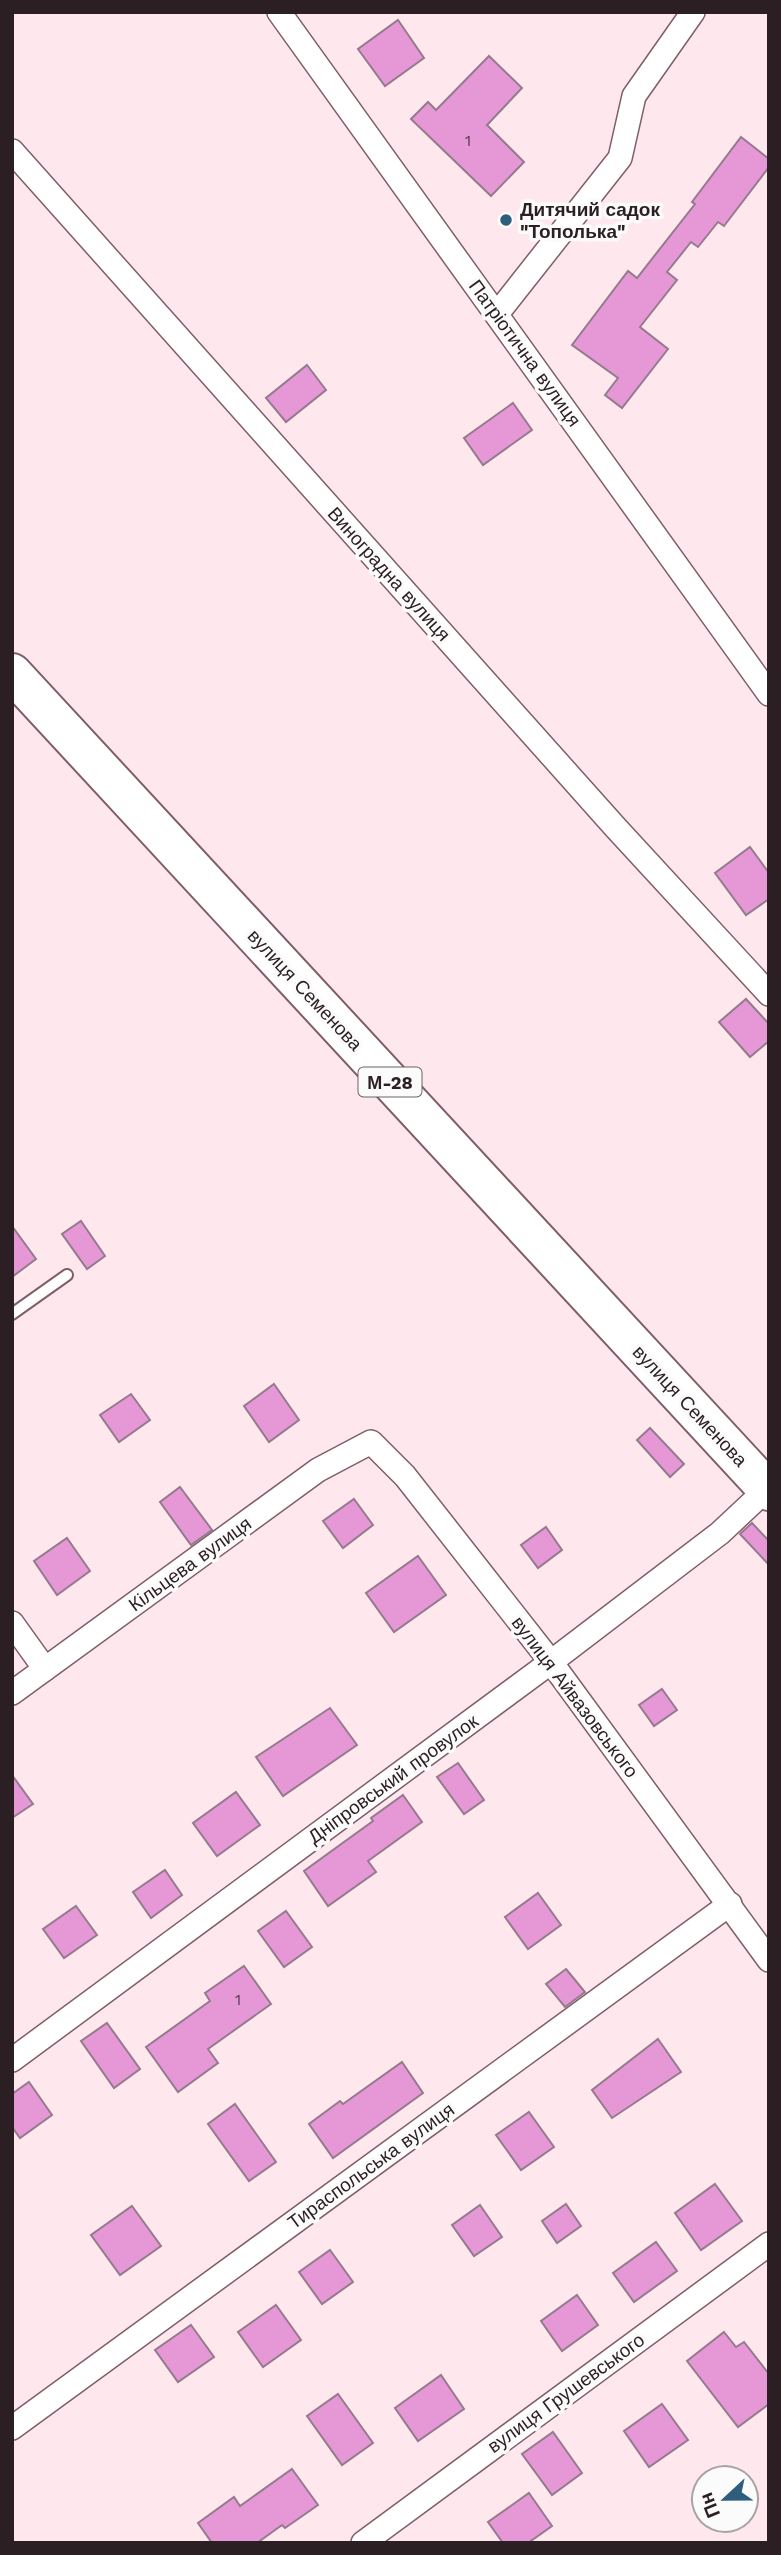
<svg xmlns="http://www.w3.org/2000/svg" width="781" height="2555" font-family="'Work Sans',sans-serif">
  <rect width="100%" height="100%" fill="#fee7ed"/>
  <!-- building -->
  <g fill="#e698d6" stroke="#957a8e" stroke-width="2">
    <path d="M398,20L424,58L385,86L358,49Z"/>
    <path d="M489,56L522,88L487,125L524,162L491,196L411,119L428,102L436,110Z"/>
    <path d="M741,137L769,159V167L724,226L718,222L698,247L691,242L667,272L677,280L640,327L668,349L622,408L605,395L618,378L572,345L628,271L637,278L695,204L692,202Z"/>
    <path d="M307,365L326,390L286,422L266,398Z"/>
    <path d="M513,403L532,430L483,465L464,438Z"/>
    <path d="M750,847L769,873V899L746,915L715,873Z"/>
    <path d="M746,999L769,1024V1041L750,1057L719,1022Z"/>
    <path d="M81,1221L105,1256L87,1269L62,1234Z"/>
    <path d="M12,1226L36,1259L12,1277Z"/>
    <path d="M274,1384L299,1420L269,1442L244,1406Z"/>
    <path d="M131,1394L150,1420L119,1442L100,1415Z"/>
    <path d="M650,1428L684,1464L670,1477L637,1440Z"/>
    <path d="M180,1487L212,1530L191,1545L160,1502Z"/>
    <path d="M354,1499L373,1525L343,1548L323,1521Z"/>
    <path d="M752,1523L769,1541V1565L740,1534Z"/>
    <path d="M546,1527L562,1550L538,1568L521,1545Z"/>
    <path d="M67,1538L90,1571L57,1595L34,1561Z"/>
    <path d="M418,1556L446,1595L394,1632L366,1593Z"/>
    <path d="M662,1689L677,1710L654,1726L639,1705Z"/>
    <path d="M330,1708L357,1745L283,1796L256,1757Z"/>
    <path d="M458,1763L484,1800L464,1814L437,1777Z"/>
    <path d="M12,1775L33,1804L12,1818Z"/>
    <path d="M236,1792L260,1825L217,1856L193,1823Z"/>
    <path d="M403,1795L422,1822L368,1861L376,1872L328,1906L304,1871L373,1821L371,1818Z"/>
    <path d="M165,1870L182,1895L151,1918L133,1892Z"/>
    <path d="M538,1893L561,1925L528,1949L505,1917Z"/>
    <path d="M76,1906L97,1935L64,1958L43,1929Z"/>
    <path d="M286,1911L312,1947L284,1967L258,1931Z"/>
    <path d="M244,1966L271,2004L208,2049L218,2063L178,2092L146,2047L210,2001L205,1993Z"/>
    <path d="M566,1969L585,1992L565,2007L546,1984Z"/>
    <path d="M107,2023L140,2069L114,2088L81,2041Z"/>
    <path d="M658,2039L681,2072L612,2118L592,2090Z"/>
    <path d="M402,2062L423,2093L333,2158L309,2124L340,2101L343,2104Z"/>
    <path d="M29,2082L52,2115L20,2138L12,2127V2094Z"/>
    <path d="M235,2104L276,2162L249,2181L208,2124Z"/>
    <path d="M529,2112L554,2147L521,2170L496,2135Z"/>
    <path d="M715,2184L742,2221L701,2250L675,2213Z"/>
    <path d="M566,2204L581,2226L557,2243L542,2221Z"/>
    <path d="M480,2205L502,2237L474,2256L452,2225Z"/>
    <path d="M132,2206L161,2246L120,2275L91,2235Z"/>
    <path d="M656,2242L677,2271L634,2302L613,2273Z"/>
    <path d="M330,2250L353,2282L322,2304L299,2272Z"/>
    <path d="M577,2295L598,2325L562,2351L541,2321Z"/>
    <path d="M276,2305L301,2340L263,2367L238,2332Z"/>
    <path d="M191,2325L214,2357L178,2382L155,2350Z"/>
    <path d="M724,2332L736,2347L744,2342L769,2374V2404L738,2427L687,2361Z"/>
    <path d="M441,2375L464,2409L418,2441L395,2408Z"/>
    <path d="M338,2394L373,2443L342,2465L307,2416Z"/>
    <path d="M662,2404L688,2440L649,2467L624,2431Z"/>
    <path d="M553,2432L582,2473L552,2495L522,2454Z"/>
    <path d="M292,2469L318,2505L285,2528L282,2525L257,2543H212L198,2523L234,2497L240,2506Z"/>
    <path d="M529,2493L552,2526L528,2543H503L488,2522Z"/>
  </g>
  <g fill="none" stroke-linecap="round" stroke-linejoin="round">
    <defs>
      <path id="lane" d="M12,1314L67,1275"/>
      <g id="street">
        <path d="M279,12L769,694"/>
        <path d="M12,151L616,828L769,994"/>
        <path d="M497,314L620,158L634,96L693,12"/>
        <path d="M12,1623L45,1669"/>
        <path d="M12,1693L318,1470L371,1442L405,1476L551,1662L769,1960"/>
        <path d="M12,2060L551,1662L720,1533L767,1489"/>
        <path d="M12,2428L730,1904"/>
        <path d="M363,2543L769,2244"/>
      </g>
      <path id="highway" d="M12,673L769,1491"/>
    </defs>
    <!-- lane casing -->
    <use href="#lane" stroke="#7f5e68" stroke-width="14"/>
    <!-- street casing -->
    <use href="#street" stroke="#7f5e68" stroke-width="26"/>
    <!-- highway casing -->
    <use href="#highway" stroke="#7f5e68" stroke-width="42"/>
    <!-- lane -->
    <use href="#lane" stroke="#fff" stroke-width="10"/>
    <!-- street -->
    <use href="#street" stroke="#fff" stroke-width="23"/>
    <!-- highway -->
    <use href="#highway" stroke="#fff" stroke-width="38"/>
  </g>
  <!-- markers -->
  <circle fill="#2e5e7c" stroke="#fbfbfb" stroke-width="2.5" cx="506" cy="220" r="7"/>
  <g text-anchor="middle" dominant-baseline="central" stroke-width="7" stroke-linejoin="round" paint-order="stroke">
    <!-- number labels -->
    <g font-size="16" fill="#5a3d50">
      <text x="468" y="140">1</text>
      <text x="238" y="1999">1</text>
    </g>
    <!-- shield labels -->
    <rect fill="#fbfbfb" stroke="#6a6164" stroke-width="2" x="358.5" y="1067.5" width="63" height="29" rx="5"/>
    <g font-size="18" font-weight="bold" fill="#2c1f23">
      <text x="390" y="1082">М-28</text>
    </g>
    <!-- poi labels -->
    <g font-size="19" font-weight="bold" fill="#2c1f23" stroke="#fbfbfb" text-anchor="start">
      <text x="520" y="209">Дитячий садок<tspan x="520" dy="22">"Тополька"</tspan></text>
    </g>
    <!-- street labels -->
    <g font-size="19" fill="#2c1f23" stroke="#fbfbfb">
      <text transform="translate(525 353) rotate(54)">Патріотична вулиця</text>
      <text transform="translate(389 574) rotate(48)">Виноградна вулиця</text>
      <text transform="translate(305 990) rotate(47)">вулиця Семенова</text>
      <text transform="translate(690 1406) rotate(47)">вулиця Семенова</text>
      <text transform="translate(190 1564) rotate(-36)">Кільцева вулиця</text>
      <text transform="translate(575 1697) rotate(53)">вулиця Айвазовського</text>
      <text transform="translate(393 1779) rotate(-36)">Дніпровський провулок</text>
      <text transform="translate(371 2166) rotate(-36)">Тираспольська вулиця</text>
      <text transform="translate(566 2393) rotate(-36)">вулиця Грушевського</text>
    </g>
  </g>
  <!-- border -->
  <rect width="781" height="2555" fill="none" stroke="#2c1f23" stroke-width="28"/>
  <!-- north arrow -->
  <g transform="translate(725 2499) rotate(248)"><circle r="33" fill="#fbfbfb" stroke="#a8a3a5" stroke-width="2"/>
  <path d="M0-5L12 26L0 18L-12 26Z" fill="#2e5e7c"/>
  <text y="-10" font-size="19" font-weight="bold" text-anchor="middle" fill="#2c1f23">Пн</text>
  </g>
</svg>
